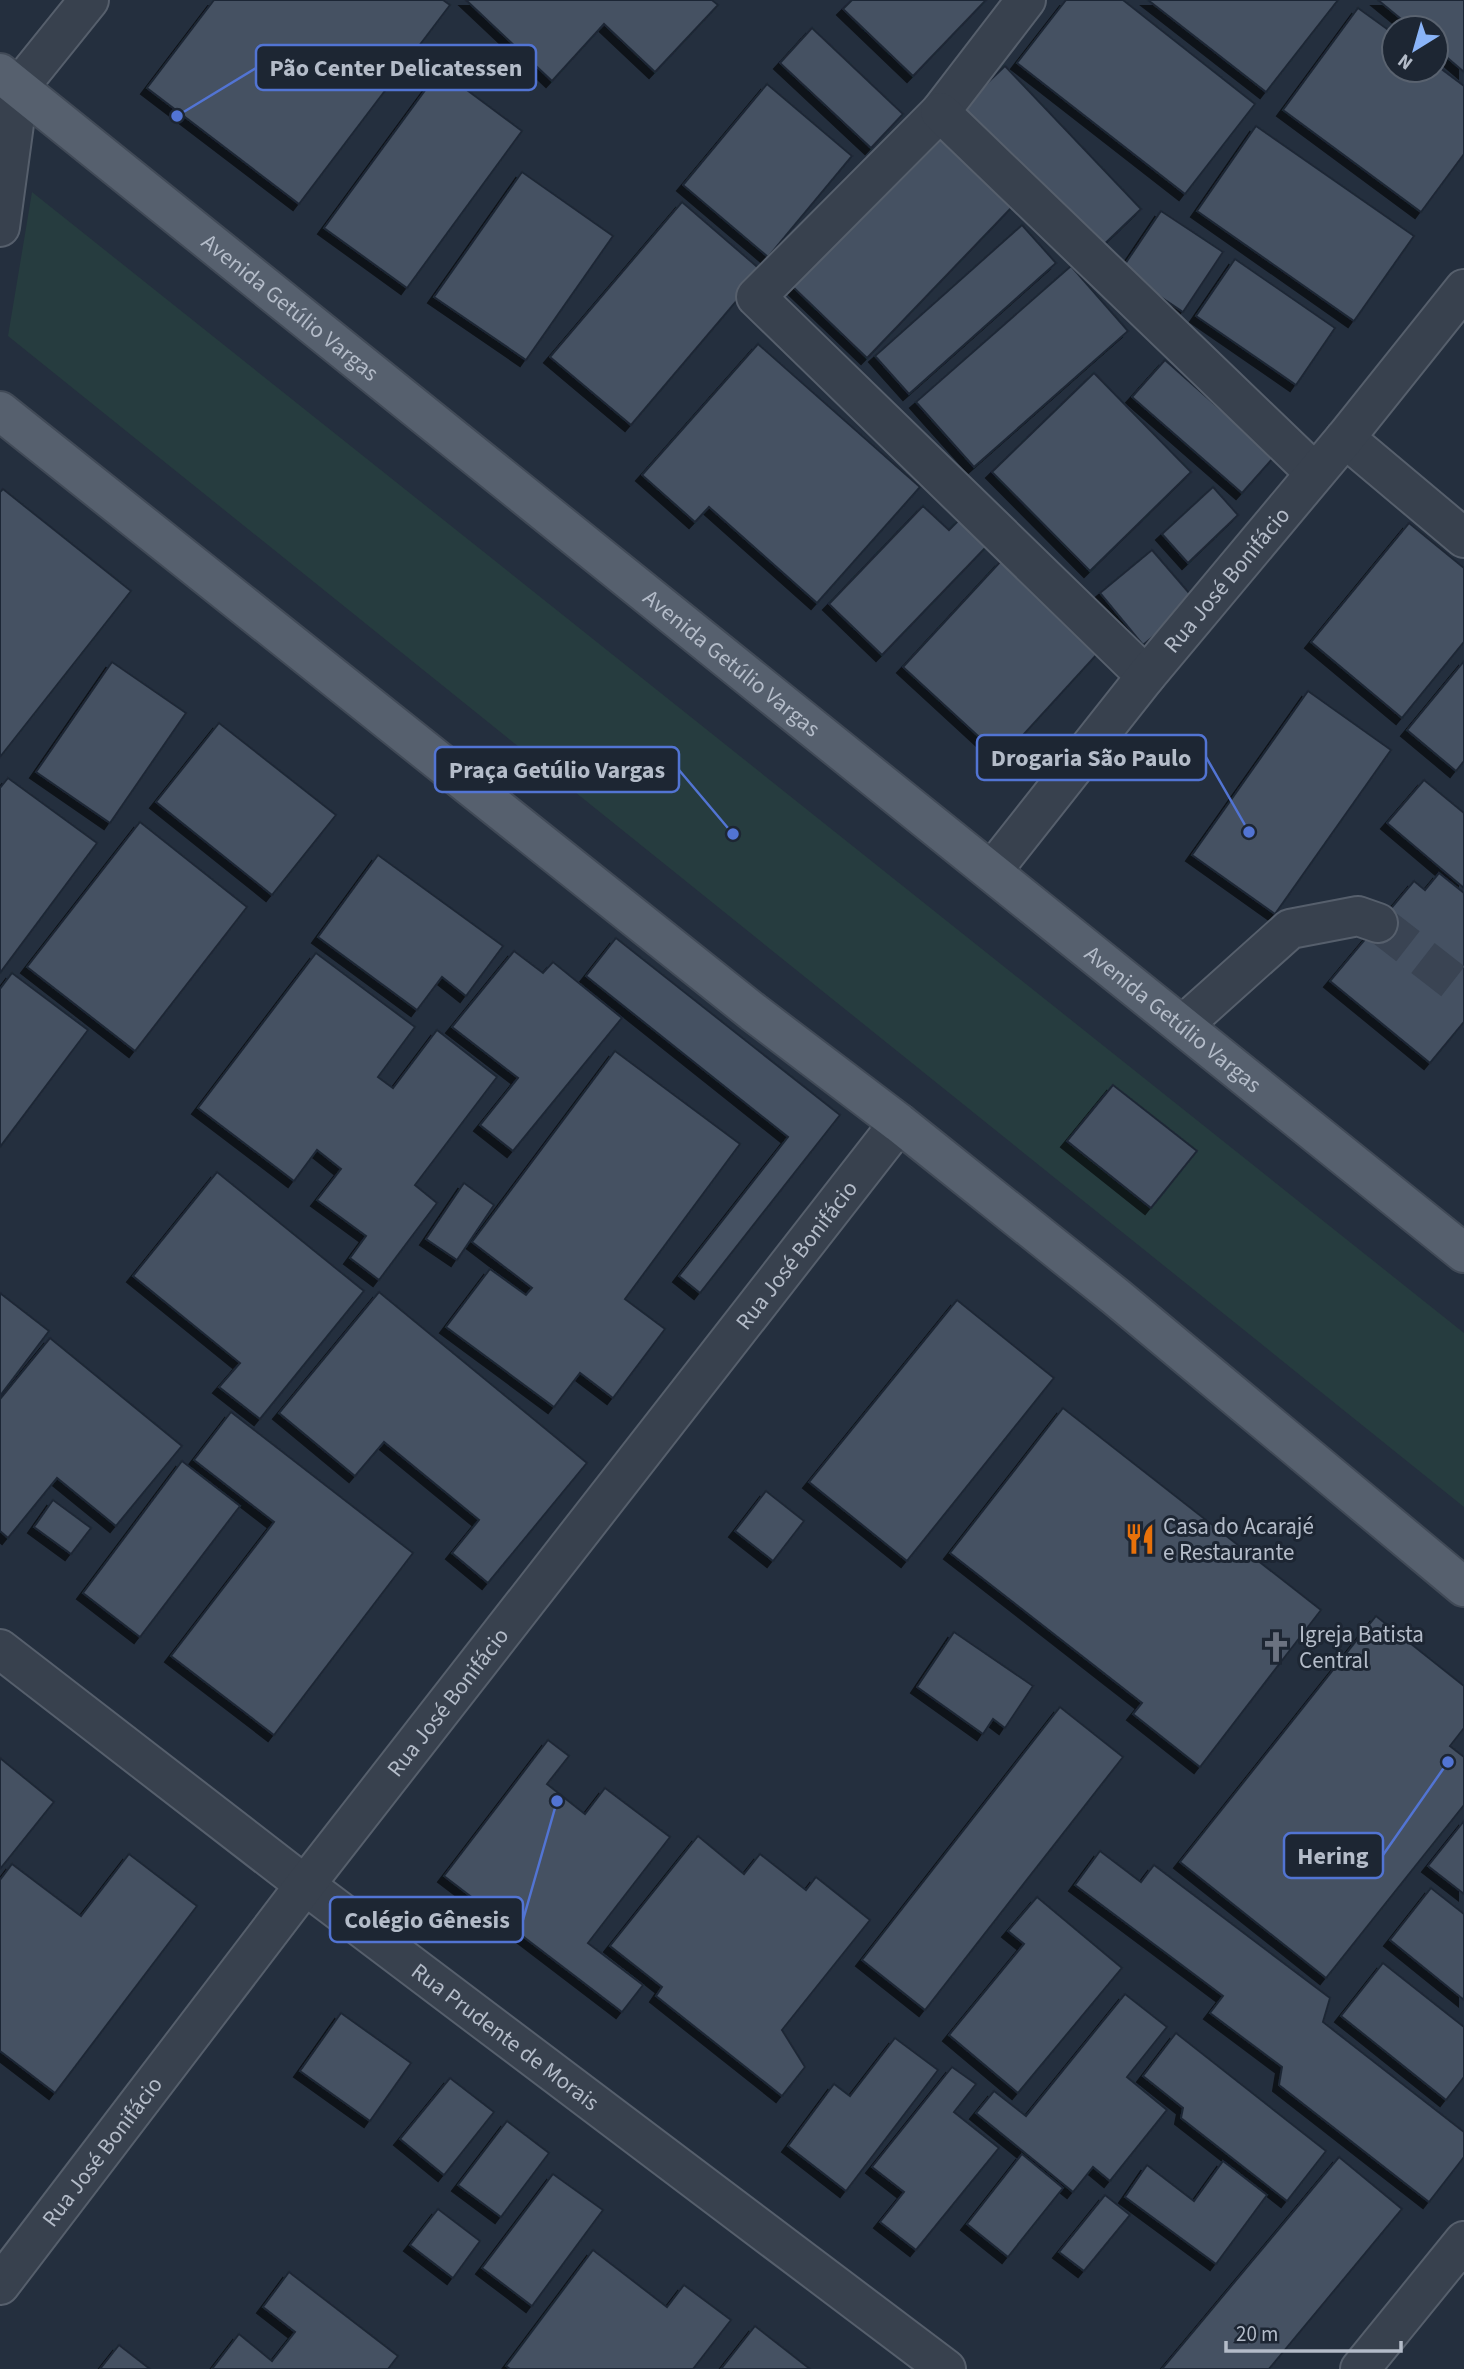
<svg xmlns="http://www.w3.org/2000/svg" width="1464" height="2369" font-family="'Source Sans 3',sans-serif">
  <defs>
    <filter id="shadow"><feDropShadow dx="-6" dy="6" stdDeviation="0" flood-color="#0009"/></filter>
  </defs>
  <rect width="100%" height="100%" fill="#242f3e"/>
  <!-- green -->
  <path fill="#263c3f" d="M32,192L1464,1333V1507L8,336Z"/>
  <!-- building -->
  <g fill="#455162" stroke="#1f2835" stroke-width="2" filter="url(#shadow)">
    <path d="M214,0H443L450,5L299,204L147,88Z"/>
    <path d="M466,0H712L718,5L655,72L604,24L552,81Z"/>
    <path d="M852,0H986L913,76L843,9Z"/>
    <path d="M1066,0H1123L1255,104L1185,194L1017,63Z"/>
    <path d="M1148,0H1338L1266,92Z"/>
    <path d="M1378,0H1464V72L1436,48V28H1412Z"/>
    <path d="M1358,8L1394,34V70H1436V65L1464,86V154L1421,212L1283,110Z"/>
    <path d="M812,28L903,114L871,148L780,63Z"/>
    <path d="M1005,66L1141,209L1095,253L958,111Z"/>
    <path d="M440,70L522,131L407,288L324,228Z"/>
    <path d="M767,84L852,156L768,257L683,185Z"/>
    <path d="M1256,126L1414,236L1354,321L1197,211Z"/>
    <path d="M936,135L1012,207L867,358L792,286Z"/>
    <path d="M522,172L613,236L526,360L434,297Z"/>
    <path d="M682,202L762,271L631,425L550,357Z"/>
    <path d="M1161,211L1223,252L1183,312L1121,270Z"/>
    <path d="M1022,225L1056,263L909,394L875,356Z"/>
    <path d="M1235,259L1335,328L1296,385L1196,316Z"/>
    <path d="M1071,266L1128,331L974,467L916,402Z"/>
    <path d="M758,344L920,487L817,603L709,507L695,522L642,475Z"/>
    <path d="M1165,360L1274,457L1242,493L1132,397Z"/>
    <path d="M1094,373L1191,472L1090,571L992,472Z"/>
    <path d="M1213,487L1238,515L1188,563L1162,534Z"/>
    <path d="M3,489L131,591L0,757V492Z"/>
    <path d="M923,506L949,530L960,519L987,546L882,655L829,604Z"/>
    <path d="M1409,523L1464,568V642L1402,718L1311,642Z"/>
    <path d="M1152,550L1196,601L1143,645L1100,593Z"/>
    <path d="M1001,561L1099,652L1002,758L903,667Z"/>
    <path d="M1464,661V761L1456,771L1407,730Z"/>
    <path d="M112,662L186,713L110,823L36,772Z"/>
    <path d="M1308,691L1391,750L1275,914L1192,855Z"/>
    <path d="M219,723L336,815L272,895L156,802Z"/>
    <path d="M8,778L97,843L0,973V788Z"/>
    <path d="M1424,780L1464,813V888L1387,823Z"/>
    <path d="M140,822L247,907L135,1051L27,967Z"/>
    <path d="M378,855L503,946L466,996L442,977L417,1010L318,937Z"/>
    <path d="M1439,873L1464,893V1022L1430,1063L1330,981L1414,881L1425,890Z"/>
    <path d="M616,938L840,1115L700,1293L679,1276L788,1137L586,976Z"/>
    <path d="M514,951L543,973L553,962L622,1018L513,1151L480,1125L518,1078L452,1027Z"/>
    <path d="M316,953L415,1027L378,1077L393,1088L437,1030L497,1077L415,1185L437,1203L379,1280L350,1258L366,1236L317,1200L341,1169L317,1150L294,1181L198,1108Z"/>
    <path d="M12,973L88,1030L0,1147V989Z"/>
    <path d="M615,1051L740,1144L625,1299L665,1329L613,1398L580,1373L554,1407L446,1327L490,1269L526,1295L532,1288L472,1242Z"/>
    <path d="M1113,1085L1197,1151L1151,1208L1067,1141Z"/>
    <path d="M217,1172L364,1291L260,1419L219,1387L240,1363L133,1276Z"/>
    <path d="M464,1183L494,1205L457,1260L426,1239Z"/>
    <path d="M379,1292L587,1463L488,1583L452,1553L479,1520L384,1442L355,1476L279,1413Z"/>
    <path d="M0,1293L49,1331L0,1396Z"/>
    <path d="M957,1300L1054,1378L907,1561L809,1482Z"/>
    <path d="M50,1338L182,1446L116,1526L57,1478L8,1538L0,1531V1399Z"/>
    <path d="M1063,1408L1321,1610L1200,1767L1133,1714L1142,1703L950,1553Z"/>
    <path d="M231,1412L413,1553L274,1735L171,1656L274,1522L194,1460Z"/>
    <path d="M182,1461L240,1506L140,1637L83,1593Z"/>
    <path d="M766,1491L804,1521L773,1561L735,1531Z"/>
    <path d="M53,1500L91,1528L71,1554L34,1527Z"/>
    <path d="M1376,1616L1464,1686V1728L1450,1746L1464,1757V1805L1326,1978L1180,1862Z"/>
    <path d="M954,1632L1033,1686L1005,1728L993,1719L983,1734L917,1687Z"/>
    <path d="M1060,1707L1123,1757L925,2010L862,1960Z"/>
    <path d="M548,1740L569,1756L547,1784L585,1814L605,1788L670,1837L588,1943L643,1985L622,2012L444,1876Z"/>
    <path d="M0,1758L54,1802L0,1869Z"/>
    <path d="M1464,1821V1894L1428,1866Z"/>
    <path d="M698,1836L744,1874L760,1854L806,1890L816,1877L870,1920L782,2030L805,2067L782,2096L656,1996L662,1987L610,1946Z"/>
    <path d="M1100,1851L1141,1882L1154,1865L1330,1998L1323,2022L1464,2132V2157L1429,2202L1279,2085L1282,2067L1210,2013L1223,1996L1075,1885Z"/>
    <path d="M129,1854L197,1906L55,2093L0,2051V1880L12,1864L81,1916Z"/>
    <path d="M1431,1888L1464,1914V2000L1390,1940Z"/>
    <path d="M1037,1897L1122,1968L1018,2093L949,2035L1024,1944L1008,1931Z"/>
    <path d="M1383,1963L1464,2027V2077L1446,2100L1341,2016Z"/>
    <path d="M1125,1994L1167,2027L1127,2077L1167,2110L1110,2181L1093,2167L1073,2192L976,2113L994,2091L1026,2116Z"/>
    <path d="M341,2013L411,2063L370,2121L300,2071Z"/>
    <path d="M1176,2033L1326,2151L1287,2201L1181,2118L1183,2108L1143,2076Z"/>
    <path d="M895,2038L938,2070L846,2191L788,2146L834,2084L850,2096Z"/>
    <path d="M952,2067L976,2084L954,2112L999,2148L916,2250L880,2222L904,2192L872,2167Z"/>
    <path d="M450,2078L494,2112L444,2175L400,2139Z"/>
    <path d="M507,2121L549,2153L501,2217L458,2185Z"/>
    <path d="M1022,2154L1063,2188L1008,2257L967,2224Z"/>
    <path d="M1339,2157L1402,2209L1269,2369H1162Z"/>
    <path d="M1223,2161L1267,2195L1216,2264L1125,2197L1147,2165L1194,2201Z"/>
    <path d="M553,2174L603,2210L532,2306L482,2268Z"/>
    <path d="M1105,2195L1130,2215L1084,2271L1059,2252Z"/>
    <path d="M438,2209L480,2241L453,2278L410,2245Z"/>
    <path d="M593,2250L667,2307L684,2285L731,2320L693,2369H510L506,2366Z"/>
    <path d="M289,2272L398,2356L388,2369H212L239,2334L272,2361L295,2332L263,2307Z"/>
    <path d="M755,2326L810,2369H721Z"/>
    <path d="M119,2345L150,2369H100Z"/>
  </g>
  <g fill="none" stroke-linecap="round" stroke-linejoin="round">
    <!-- minor-tunnel -->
    <path stroke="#3a4453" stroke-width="38" stroke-dasharray="38 19" stroke-linecap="butt" d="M1378,923L1464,990"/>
    <defs>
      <g id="minor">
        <path d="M1026,0L940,112L756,297L1146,676"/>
        <path d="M940,112L1315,473"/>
        <path d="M0,227L19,87L89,0"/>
        <path d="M1345,438L1464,538"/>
        <path id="s1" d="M992,871L1146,676L1345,438L1464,289"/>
        <path d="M1183,1025L1290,929L1358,916L1378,923"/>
        <path id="s2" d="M0,1649L305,1885L946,2369"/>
        <path id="s3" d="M0,2285L305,1885L899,1123"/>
        <path d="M1360,2369L1464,2241"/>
      </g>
      <g id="major">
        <path id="s4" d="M0,73L1464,1253"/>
        <path d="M0,411L753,1012L899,1123L1115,1296L1464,1587"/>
      </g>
    </defs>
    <!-- minor casing -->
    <use href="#minor" stroke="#565f6c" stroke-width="42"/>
    <!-- major casing -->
    <use href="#major" stroke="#414a57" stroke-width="42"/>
    <!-- minor -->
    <use href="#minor" stroke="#38414e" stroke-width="38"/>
    <!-- major -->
    <use href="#major" stroke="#56606e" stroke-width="38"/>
  </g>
  <!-- icons -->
  <defs>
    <symbol id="restaurant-bare" viewBox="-9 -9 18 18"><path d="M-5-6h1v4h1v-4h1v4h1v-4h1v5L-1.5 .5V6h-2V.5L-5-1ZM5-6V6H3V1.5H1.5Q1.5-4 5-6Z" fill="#e8710a" stroke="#1d2633" stroke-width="2.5" paint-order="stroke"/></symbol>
    <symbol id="church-bare" viewBox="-9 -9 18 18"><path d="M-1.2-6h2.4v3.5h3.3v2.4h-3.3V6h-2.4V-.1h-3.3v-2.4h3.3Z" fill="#6b7280" stroke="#1d2633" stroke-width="2.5" paint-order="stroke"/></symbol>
  </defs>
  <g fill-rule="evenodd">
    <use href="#restaurant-bare" x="1118" y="1517" width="44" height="44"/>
    <use href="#church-bare" x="1254" y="1625" width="44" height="44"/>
  </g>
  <g text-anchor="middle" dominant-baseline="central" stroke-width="6" stroke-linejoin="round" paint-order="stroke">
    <!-- street labels -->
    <g font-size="23" fill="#b4bcc9" stroke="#1d2633">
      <text stroke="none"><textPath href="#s4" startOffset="373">Avenida Getúlio Vargas</textPath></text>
      <text stroke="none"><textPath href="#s1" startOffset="374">Rua José Bonifácio</textPath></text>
      <text stroke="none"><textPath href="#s4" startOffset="940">Avenida Getúlio Vargas</textPath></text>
      <text stroke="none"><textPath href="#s4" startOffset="1507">Avenida Getúlio Vargas</textPath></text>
      <text stroke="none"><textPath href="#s3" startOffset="1302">Rua José Bonifácio</textPath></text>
      <text stroke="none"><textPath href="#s3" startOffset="735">Rua José Bonifácio</textPath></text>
      <text stroke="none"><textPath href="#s2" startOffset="637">Rua Prudente de Morais</textPath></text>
      <text stroke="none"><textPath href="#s3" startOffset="168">Rua José Bonifácio</textPath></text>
    </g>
    <!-- poi labels -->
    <g font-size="23" fill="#b4bcc9" stroke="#1d2633" text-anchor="start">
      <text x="1163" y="1526">Casa do Acarajé<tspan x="1163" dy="26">e Restaurante</tspan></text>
      <text x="1299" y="1634">Igreja Batista<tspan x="1299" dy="26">Central</tspan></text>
    </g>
  </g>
  <!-- callouts -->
  <path fill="none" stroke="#5274d3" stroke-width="2.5" d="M177 116L256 68M1249 832L1206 757M733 834L679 770M1448 1762L1383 1855M557 1801L523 1920"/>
  <g fill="#5274d3" stroke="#1d2633" stroke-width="2.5">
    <circle cx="177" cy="116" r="7"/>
    <circle cx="1249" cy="832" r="7"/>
    <circle cx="733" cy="834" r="7"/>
    <circle cx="1448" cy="1762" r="7"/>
    <circle cx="557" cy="1801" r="7"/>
  </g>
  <g fill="#1d2633" stroke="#5274d3" stroke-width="2.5">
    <rect x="256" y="45" width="280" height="45" rx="7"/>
    <rect x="977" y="735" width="229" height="45" rx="7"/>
    <rect x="435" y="747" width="244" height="45" rx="7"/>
    <rect x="1284" y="1833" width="99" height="45" rx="7"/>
    <rect x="330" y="1897" width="193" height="45" rx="7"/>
  </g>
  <g font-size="24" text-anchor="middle" font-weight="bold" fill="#b4bcc9">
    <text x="396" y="76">Pão Center Delicatessen</text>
    <text x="1091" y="766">Drogaria São Paulo</text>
    <text x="557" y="778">Praça Getúlio Vargas</text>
    <text x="1333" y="1864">Hering</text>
    <text x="427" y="1928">Colégio Gênesis</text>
  </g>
  <!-- north arrow -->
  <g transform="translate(1415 49) rotate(217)"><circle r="33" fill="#1d2633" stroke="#59626f" stroke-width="2"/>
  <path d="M0-5L12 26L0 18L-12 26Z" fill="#8ab4f8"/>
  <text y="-10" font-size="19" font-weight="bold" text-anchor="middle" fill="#b4bcc9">N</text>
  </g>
  <!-- scale -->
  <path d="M1226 2341v10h175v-10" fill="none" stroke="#b4bcc9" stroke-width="3.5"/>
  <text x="1236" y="2341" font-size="21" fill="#b4bcc9" stroke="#1d2633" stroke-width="5" paint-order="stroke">20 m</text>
</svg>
